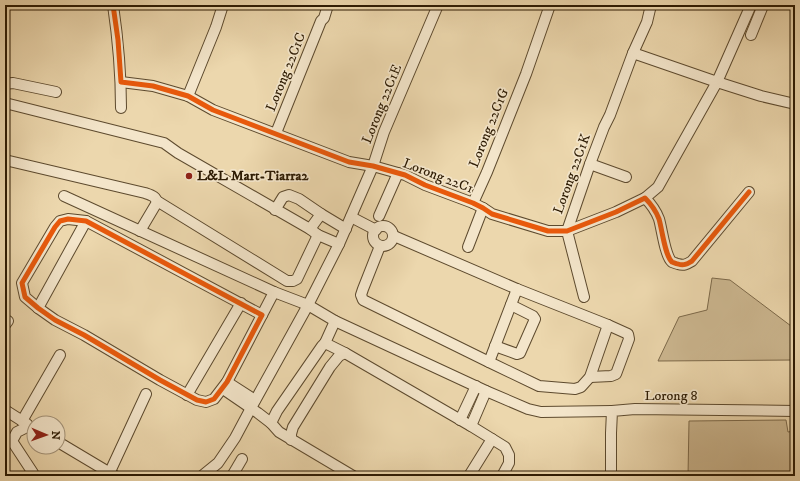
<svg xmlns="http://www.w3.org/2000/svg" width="800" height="481" font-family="'IM FELL DW Pica',serif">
  <rect width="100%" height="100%" fill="#ecd7ad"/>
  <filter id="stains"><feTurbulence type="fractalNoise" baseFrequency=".005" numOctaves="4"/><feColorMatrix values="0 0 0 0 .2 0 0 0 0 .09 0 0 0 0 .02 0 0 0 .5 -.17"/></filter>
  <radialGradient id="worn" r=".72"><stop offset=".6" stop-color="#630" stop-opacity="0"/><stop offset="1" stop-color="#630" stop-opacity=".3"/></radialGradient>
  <!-- green -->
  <g fill="#ccb790" stroke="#7c694a">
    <path d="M712,278L730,280L795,329V360L658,361L679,317L707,310Z"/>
    <path d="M786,420L788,432L795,431V476H688L689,421Z"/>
  </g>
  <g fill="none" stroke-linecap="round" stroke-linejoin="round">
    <defs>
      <g id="minor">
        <path d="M113,5C118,39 121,73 121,108"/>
        <path d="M751,35L762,8V5"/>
        <path d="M633,53L647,22L651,5"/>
        <path d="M121,82L153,86L188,96L213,110L349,162L373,166L405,175L425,185L473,203L483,208L492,214L548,231H567L616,212L645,198C651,204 656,211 659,219C662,229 665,256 672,262C672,262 677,264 678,264C684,266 687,264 692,261L749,192"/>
        <path d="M5,84L13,83L56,92"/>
        <path d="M188,96L216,27L223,5"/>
        <path d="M5,103L164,143L178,153L310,229L318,235L339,244"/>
        <path d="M276,133L321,21L324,18L328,5"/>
        <path d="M5,160L145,193C151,195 158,197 156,204L140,231"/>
        <path d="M590,164L626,177"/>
        <path d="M64,196L274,292L308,305L335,321L486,391L528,409L541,412L612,411"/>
        <path d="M645,198L658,187L717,82L761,96L795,104"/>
        <path d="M157,201L287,281H293L297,279L318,235"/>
        <path d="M473,203L487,172L526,74L550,5"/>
        <path d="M275,210L283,197L289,195L299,199L321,214"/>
        <path d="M379,216L398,173"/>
        <path d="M351,217L376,230"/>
        <path d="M68,219L86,221L262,315L227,382L214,399L206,402L197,400L160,380L84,335L55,320L38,308L25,297L22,283L55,227L60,221Z"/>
        <circle cx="383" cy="236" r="10"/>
        <path d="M310,229L321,214L346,229"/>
        <path d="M394,236L517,289L608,325L628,334L629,339L616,374L611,376L590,377"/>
        <path d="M380,246L363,289L361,295L363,300L489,362L539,386L575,389L581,387L590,377L608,325"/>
        <path d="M468,247L483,208"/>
        <path d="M584,297L567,231L590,164L604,127L610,115L633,53L717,82L751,5"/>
        <path d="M38,308L86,221"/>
        <path d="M262,315L274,292"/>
        <path d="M5,325L8,321"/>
        <path d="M325,343L335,321"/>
        <path d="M495,346L517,354L520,353L535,319L533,316L511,305"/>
        <path d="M489,362L517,289"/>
        <path d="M227,382L255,400"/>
        <path d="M223,389L258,413L271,423L279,432L353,476"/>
        <path d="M187,395L241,303"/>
        <path d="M5,410L27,424"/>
        <path d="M460,420L476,386"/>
        <path d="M22,421L60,355"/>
        <path d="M271,423L277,411L322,346L325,343L345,353L471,426L505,447L509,455V463L502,476"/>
        <path d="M29,426L17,432L12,441L33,473"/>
        <path d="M471,426L486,391"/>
        <path d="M291,440V434L293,427L330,367L339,356L345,353"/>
        <path d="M58,442L115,476"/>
        <path d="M108,476L146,394"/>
        <path d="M202,476L218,463L235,438L251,408L308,305L339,244L373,166L384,132L438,5"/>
        <path d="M232,476L242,459"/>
        <path d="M469,476L492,439"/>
        <path d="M611,476V433L612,411L635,409L795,411"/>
      </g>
    </defs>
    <!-- minor casing -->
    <use href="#minor" stroke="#5d4a2e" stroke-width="12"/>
    <!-- minor -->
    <use href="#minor" stroke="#f3e5ca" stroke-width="10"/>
    <defs>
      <g id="cycleway">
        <path d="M113,5L118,40L121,82L153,86L188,96L213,110L349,162L373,166L405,175L425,185L473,203L483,208L492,214L548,231H567L616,212L645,198C651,204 656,211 659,219C662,229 665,256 672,262C672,262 677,264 678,264C684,266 687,264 692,261L749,192"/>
        <path d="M68,219L86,221L262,315L227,382L214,399L206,402L197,400L160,380L84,335L55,320L38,308L25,297L22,283L55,227L60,221Z"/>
      </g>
    </defs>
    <!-- cycleway casing -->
    <use href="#cycleway" stroke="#f3e5ca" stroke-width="8"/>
    <!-- cycleway -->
    <use href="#cycleway" stroke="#e8590c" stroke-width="5"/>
  </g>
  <!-- markers -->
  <circle fill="#8f2418" stroke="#f3e5ca" stroke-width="1.5" cx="189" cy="176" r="4"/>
  <g text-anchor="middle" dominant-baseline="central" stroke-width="3.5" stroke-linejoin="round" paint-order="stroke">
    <!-- street labels -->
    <g font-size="14" fill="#2d1b03" stroke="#f3e5ca">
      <text transform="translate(286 72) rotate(-68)">Lorong 22C1C</text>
      <text transform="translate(382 104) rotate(-68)">Lorong 22C1E</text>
      <text transform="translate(489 128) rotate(-68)">Lorong 22C1G</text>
      <text transform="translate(572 174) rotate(-70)">Lorong 22C1K</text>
      <text transform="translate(438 176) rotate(21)">Lorong 22C1</text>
      <text x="671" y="396">Lorong 8</text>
    </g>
    <!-- poi labels -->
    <g font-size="14" font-weight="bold" fill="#2d1b03" stroke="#f3e5ca" text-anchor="start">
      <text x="197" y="176">L&amp;L Mart-Tiarra2</text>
    </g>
  </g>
  <!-- margin -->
  <rect width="800" height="481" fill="none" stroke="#ecd7ad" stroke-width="20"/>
  <rect x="6" y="6" width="788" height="469" fill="none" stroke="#2d1b03" stroke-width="2"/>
  <rect x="10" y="10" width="780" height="461" fill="none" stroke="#2d1b03"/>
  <!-- north arrow -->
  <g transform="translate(46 435) rotate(92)"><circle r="19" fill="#f3e5ca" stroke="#a4947a"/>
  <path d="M0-3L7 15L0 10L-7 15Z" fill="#8f2418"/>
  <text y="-6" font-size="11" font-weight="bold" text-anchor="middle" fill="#2d1b03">N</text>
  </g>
  <rect width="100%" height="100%" filter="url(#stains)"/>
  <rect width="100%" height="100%" fill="url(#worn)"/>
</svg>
